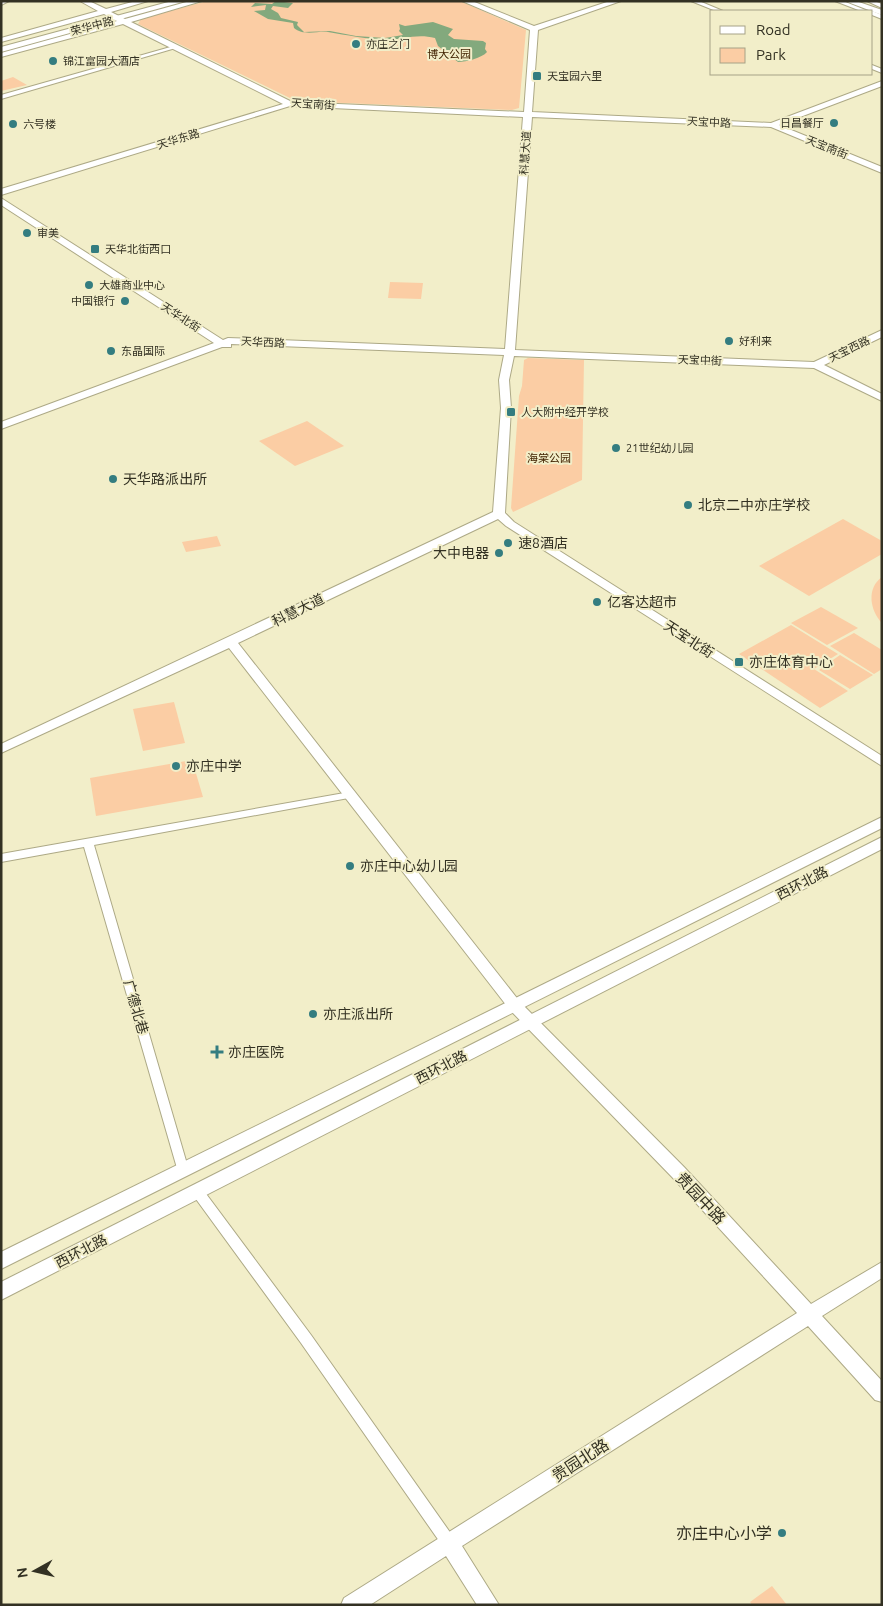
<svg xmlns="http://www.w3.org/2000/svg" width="883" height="1606" font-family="Ubuntu,'Noto Sans SC',sans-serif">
  <rect width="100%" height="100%" fill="#f2eec9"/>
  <!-- green -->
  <g fill="#fbcda4">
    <path d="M207,1H460L526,30L519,108L512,110L296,101L138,24L141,19Z"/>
    <path d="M13,77L27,85L1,91V81Z"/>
    <path d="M390,282L423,283L421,299L388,298Z"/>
    <path d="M528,358L584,360L582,480L513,512L511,508L519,396L522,386L524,360Z"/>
    <path d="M307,421L344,446L295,466L259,441Z"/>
    <path d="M843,519L882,541V554L809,596L759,566Z"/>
    <path d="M217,536L221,546L186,552L182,542Z"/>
    <path d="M882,577V623C870,611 866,588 882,577Z"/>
    <path d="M821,607L858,628L827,645L791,623Z"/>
    <path d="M791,625L838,654L814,669L848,691L820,708L739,654Z"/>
    <path d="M854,633L882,650V669L874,674L830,646Z"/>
    <path d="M840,655L873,675L850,689L819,670Z"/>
    <path d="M174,702L185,743L143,751L133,709Z"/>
    <path d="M192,760L203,797L96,816L90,778Z"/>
    <path d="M772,1586L787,1605H752L750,1602Z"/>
  </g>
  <!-- water -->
  <path fill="#83a97d" d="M276,1L293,3L288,8L273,6L271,9L278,13L281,18L298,22L297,25L304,32L330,31L356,36L385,38L403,35L399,31L400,29L399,24L405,26L433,22L453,29L448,35L454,39L483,41L486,43L485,49L487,52C482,58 466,62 458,62L438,46L435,38C416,33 403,40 385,40C365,39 347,35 328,32C317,31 303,36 294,28L293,23L268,19L254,11L265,10L266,5L251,7L255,3L272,4Z"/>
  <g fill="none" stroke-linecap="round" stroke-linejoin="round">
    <defs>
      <g id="street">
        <path d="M1,1H9L1,5Z"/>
        <path d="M691,1H699L723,11H716Z"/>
        <path d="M835,1H843L868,11H861Z"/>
        <path d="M867,1H874L882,4V8Z"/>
        <path d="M872,11L882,15V19L872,15Z"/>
        <path d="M174,46L179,47L1,99V95Z"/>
        <path d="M872,65L882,69V73L872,69Z"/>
        <path d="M350,792L354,793L355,795L354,797L94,845L189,1171L187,1175L183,1176L179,1175L84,847L1,862V854Z"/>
        <path d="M197,1186L201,1187L311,1335L454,1538L456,1543L454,1548L449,1550L444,1548L301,1343L193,1195L191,1191L193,1187Z"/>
      </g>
      <g id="secondary">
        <path d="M80,1H89L106,9L136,1H148L111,12L125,19L190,1H202L131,22L292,102L524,112L530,30L462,1H472L534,26L610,1H621L538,30L532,112L771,123L882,81V86L779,125L882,167V173L771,127L532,117L515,350L814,362L882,330V337L824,365L882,394V401L814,368L514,356L509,380L511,408L505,513L514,522L882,756V766L506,526L498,519L238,643L520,1002L684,1167L811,1304L882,1262V1278L822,1316L882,1381V1402L875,1400L808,1326L462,1546L499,1605H477L446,1556L370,1605H341L344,1598L797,1313L672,1177L510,1010L229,648L1,753V744L493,512L501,408L499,380L504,355L231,344V347H222L1,429V422L214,343L1,205V198L223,340L228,338L505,349L523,117L290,106L1,195V189L283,104L123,24L1,57V53L117,21L104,14L1,42V38L98,11Z"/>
        <path d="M845,1H856L882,10V15Z"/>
      </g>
      <g id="primary">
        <path d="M172,1H186L1,52V47Z"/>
        <path d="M882,817V828L1,1269V1252Z"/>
        <path d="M882,837V849L1,1300V1282Z"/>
      </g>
    </defs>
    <!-- street casing -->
    <use href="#street" stroke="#ada986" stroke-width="2"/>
    <!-- secondary casing -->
    <use href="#secondary" stroke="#ada986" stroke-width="2"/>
    <!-- primary casing -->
    <use href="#primary" stroke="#ada986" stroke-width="2"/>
    <!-- street -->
    <use href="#street" fill="#fff" fill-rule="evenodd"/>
    <!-- secondary -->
    <use href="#secondary" fill="#fff" fill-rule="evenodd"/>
    <!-- primary -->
    <use href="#primary" fill="#fff" fill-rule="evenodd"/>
  </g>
  <!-- markers -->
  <g fill="#347d80" stroke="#f2eec9" stroke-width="2">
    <circle cx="356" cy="44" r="5"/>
    <circle cx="53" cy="61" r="5"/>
    <rect x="532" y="71" width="10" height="10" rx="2.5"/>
    <circle cx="834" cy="123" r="5"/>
    <circle cx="13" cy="124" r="5"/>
    <circle cx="27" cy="233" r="5"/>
    <rect x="90" y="244" width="10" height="10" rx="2.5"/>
    <circle cx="89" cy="285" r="5"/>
    <circle cx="125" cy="301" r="5"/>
    <circle cx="729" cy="341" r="5"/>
    <circle cx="111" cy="351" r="5"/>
    <rect x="506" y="407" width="10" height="10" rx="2.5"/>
    <circle cx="616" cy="448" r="5"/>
    <circle cx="113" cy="479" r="5"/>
    <circle cx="688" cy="505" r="5"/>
    <circle cx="508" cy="543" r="5"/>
    <circle cx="499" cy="553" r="5"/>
    <circle cx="597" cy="602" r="5"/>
    <rect x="734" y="657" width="10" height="10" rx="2.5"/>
    <circle cx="176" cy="766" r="5"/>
    <circle cx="350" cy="866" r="5"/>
    <circle cx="313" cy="1014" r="5"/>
    <path d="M214.5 1044.5h5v5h5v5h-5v5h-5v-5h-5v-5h5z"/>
    <circle cx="782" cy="1533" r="5"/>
  </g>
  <g text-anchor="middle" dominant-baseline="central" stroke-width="4" stroke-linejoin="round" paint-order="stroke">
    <!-- far-street labels -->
    <g font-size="11" fill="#333123" stroke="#f2eec9">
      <text transform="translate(92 26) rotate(-15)">荣华中路</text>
      <text transform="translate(313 104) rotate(4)">天宝南街</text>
      <text transform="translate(709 122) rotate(3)">天宝中路</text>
      <text transform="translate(178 139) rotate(-17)">天华东路</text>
      <text transform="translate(827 147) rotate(22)">天宝南街</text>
      <text transform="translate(525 153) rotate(-86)">科慧大道</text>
      <text transform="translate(181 317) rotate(33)">天华北街</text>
      <text transform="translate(263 342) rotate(3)">天华西路</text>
      <text transform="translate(849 349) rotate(-26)">天宝西路</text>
      <text transform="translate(700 360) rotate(2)">天宝中街</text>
    </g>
    <!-- far-poi labels -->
    <g font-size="11" fill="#333123" stroke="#f2eec9" text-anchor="start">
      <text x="366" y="44">亦庄之门</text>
      <text x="63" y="61">锦江富园大酒店</text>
      <text x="547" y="76">天宝园六里</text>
      <text x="824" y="123" text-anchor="end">日昌餐厅</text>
      <text x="23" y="124">六号楼</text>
      <text x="37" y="233">审美</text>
      <text x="105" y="249">天华北街西口</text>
      <text x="99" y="285">大雄商业中心</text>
      <text x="115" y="301" text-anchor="end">中国银行</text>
      <text x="739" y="341">好利来</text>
      <text x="121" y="351">东晶国际</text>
      <text x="521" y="412">人大附中经开学校</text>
      <text x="626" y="448">21世纪幼儿园</text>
    </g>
    <!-- far-park labels -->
    <g font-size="11" fill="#412302" stroke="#f2eec9">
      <text x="449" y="54">博大公园</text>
      <text x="549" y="458">海棠公园</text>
    </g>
    <!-- poi labels -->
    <g font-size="14" fill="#333123" stroke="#f2eec9" text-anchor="start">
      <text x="123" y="479">天华路派出所</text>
      <text x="698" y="505">北京二中亦庄学校</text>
      <text x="518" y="543">速8酒店</text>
      <text x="489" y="553" text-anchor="end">大中电器</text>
      <text x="607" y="602">亿客达超市</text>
      <text x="749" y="662">亦庄体育中心</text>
      <text x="186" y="766">亦庄中学</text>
      <text x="360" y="866">亦庄中心幼儿园</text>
      <text x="323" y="1014">亦庄派出所</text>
      <text x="228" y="1052">亦庄医院</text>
    </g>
    <!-- street labels -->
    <g font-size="14" fill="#333123" stroke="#f2eec9">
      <text transform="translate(298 610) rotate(-26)">科慧大道</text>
      <text transform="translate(689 639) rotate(33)">天宝北街</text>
      <text transform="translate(802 883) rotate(-27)">西环北路</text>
      <text transform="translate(136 1007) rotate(74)">广德北巷</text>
      <text transform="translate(441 1067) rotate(-27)">西环北路</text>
      <text transform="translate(81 1251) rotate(-27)">西环北路</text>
    </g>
    <!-- near-street labels -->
    <g font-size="16" fill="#333123" stroke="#f2eec9">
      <text transform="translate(701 1198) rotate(47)">贵园中路</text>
      <text transform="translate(580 1460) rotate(-33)">贵园北路</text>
    </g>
    <!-- near-poi labels -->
    <g font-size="16" fill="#333123" stroke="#f2eec9" text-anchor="end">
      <text x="772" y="1533">亦庄中心小学</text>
    </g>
  </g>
  <!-- border -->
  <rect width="883" height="1606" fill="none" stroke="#333123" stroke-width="5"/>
  <!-- legend -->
  <rect x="710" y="10" width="162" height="65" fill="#f2eec9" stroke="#a6a287"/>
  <rect x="720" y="26" width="25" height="8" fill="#ffffff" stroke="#a6a287"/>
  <text x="756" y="35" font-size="15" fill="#333123">Road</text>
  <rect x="720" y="48" width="25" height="15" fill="#fbcda4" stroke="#a6a287"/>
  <text x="756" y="60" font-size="15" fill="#333123">Park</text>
  <!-- north arrow -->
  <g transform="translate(35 1571) rotate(262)" stroke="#f2eec9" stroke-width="4" paint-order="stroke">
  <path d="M0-4L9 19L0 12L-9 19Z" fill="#333123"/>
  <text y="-8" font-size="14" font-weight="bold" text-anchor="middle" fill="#333123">N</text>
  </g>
</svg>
